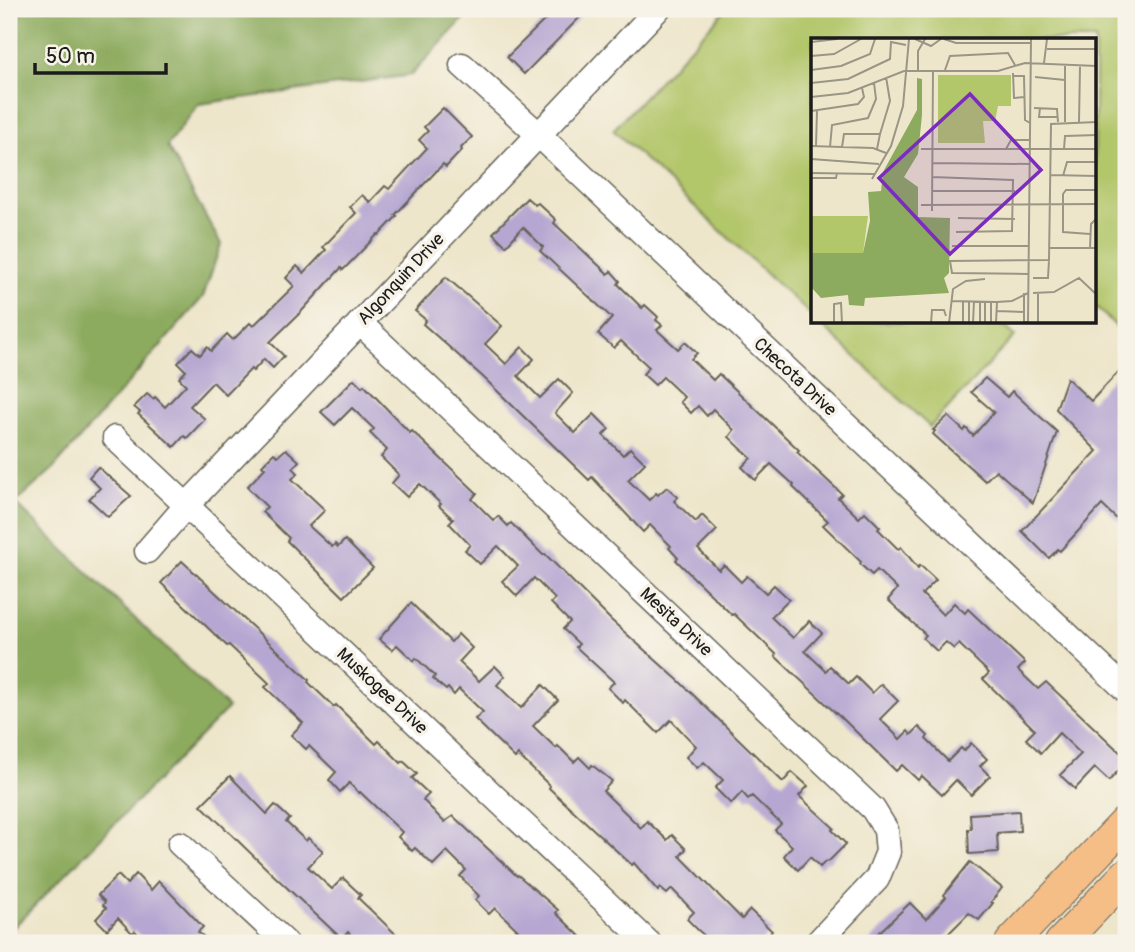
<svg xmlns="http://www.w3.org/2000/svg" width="1135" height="952" font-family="Pangolin,sans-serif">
  <rect width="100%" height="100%" fill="#f7f3e8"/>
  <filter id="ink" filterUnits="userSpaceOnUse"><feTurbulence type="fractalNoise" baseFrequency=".0143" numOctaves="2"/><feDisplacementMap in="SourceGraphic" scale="14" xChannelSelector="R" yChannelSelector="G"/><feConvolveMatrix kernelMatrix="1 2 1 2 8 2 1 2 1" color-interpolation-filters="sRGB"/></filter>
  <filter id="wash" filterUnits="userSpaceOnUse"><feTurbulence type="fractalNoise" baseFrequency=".00686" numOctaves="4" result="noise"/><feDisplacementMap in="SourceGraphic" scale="28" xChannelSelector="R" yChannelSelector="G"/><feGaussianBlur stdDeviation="1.57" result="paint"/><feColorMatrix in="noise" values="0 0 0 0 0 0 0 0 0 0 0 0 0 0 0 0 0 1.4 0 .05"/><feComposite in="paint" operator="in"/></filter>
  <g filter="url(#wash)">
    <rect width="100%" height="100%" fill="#eee6cb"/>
    <!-- green -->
    <g fill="#b2c66a" stroke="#677143" stroke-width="2">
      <path d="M726,9H1126V336L1095,306V40H813V317L613,130Z"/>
      <path d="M818,322H1000L1015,336L930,427Z"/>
    </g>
    <!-- forest -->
    <path fill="#8dab5e" stroke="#54643d" stroke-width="2" d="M26,9H473L411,75L199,104L167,146L221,244L203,297L54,468L15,503L228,708L9,932V24Z"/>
    <g id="blocks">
      <!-- building -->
      <g fill="#b6a7d2">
        <path d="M556,9H588L524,74L507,57Z"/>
        <path d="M443,108L472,137L461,148L462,150L446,167L443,164L395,215L397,216L379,235L378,234L343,270L341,268L300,313L270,342L284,356L273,368L264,359L253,371L251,369L226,395L213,382L190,406L205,419L187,438L184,436L174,447L138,414L140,412L134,407L147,394L153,399L155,397L165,407L186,385L179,378L186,371L178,363L192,348L200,355L207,347L211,351L227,334L233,340L250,323L253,326L294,286L286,278L297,266L304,273L326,250L323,247L356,213L350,207L362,195L370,202L385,186L389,189L427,148L419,140L428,131L424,127Z"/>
        <path d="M527,198L535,205L538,203L556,220L554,223L574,242L608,274L611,271L620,281L618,284L642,308L645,305L658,317L656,320L662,325L657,330L678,349L685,342L697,353L691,359L713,380L719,374L799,450L797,452L842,494L838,498L859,518L865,512L880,527L878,529L898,549L901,547L918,568L920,565L936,580L922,594L943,615L954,603L965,613L968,609L1025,663L1018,670L1038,689L1046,682L1126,758V762L1109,781L1095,768L1075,789L1060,775L1081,754L1059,733L1041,753L1026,739L1035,730L983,679L989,673L959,644L954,649L946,642L937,651L923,638L926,635L888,600L897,589L877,570L872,575L860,564L861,562L823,525L828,521L793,487L794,485L771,464L755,480L742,467L751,458L729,437L734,430L713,409L707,416L698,406L691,413L680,402L684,397L663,377L655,385L643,374L649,367L621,341L614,348L598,334L612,318L540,251L543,247L523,227L506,246L493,233Z"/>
        <path d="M446,277L502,326L485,344L506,364L522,347L534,359L518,376L540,398L559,379L573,393L555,413L575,433L594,414L609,429L603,435L623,455L630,448L645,463L628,480L649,500L656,493L658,495L667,487L678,497L674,501L696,522L702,515L717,530L698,549L719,570L724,565L741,582L747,576L766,593L774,585L789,599L771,617L793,638L809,621L822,633L805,651L826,671L830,666L849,684L856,677L872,693L881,684L898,701L880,719L900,739L908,731L911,735L919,727L928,736L926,739L948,761L961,748L964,751L971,743L987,759L980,766L990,776L971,795L956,780L942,795L922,776L918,780L902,765L896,771L841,717V718L775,656L776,654L734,614L732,615L696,580L676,560L678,558L669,548L671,546L650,525L643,532L592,477L589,480L483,377L423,324L426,320L415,311Z"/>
        <path d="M1126,364V528L1102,505L1060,551L1058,549L1049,558L1022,531L1097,451L1056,409L1067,378L1091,401Z"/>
        <path d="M985,378L1007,397L1012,391L1057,432L1033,503L996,470L985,481L933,434L935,431L933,430L948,416L964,431L966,428L973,436L994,412L971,392Z"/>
        <path d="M354,379L362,387L364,385L410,433L412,431L477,493L472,499L494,521L498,516L508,526L511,523L543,555L545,554L611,620L679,681L783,782L792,772L808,786L799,796L834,828L832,830L846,844L828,862L826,861L820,867L810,857L798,870L784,856L792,846L775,830L781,824L752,796L748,799L742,792L731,804L715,788L723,780L704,762L697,768L686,757L696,746L671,720L658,733L625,700L623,703L608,688L614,682L576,647L579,644L563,629L570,622L551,603L555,599L534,578L517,596L502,581L518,566L498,546L480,564L465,550L470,545L449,523L453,519L439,506L441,504L420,484L407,497L392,483L399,475L381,457L387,450L370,433L374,429L352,408L335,425L321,412Z"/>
        <path d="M286,449L299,461L293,468L298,473L292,479L325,510L309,526L332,547L335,544L338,547L345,540L373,568L344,597L287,541L289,538L262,512L267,507L247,487L265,468L262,465L274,453L278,456Z"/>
        <path d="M98,467L131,496L108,517L89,499L100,488L89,477Z"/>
        <path d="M182,561L309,680L308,682L334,707L336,705L376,744L379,741L401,763L403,761L417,774L412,778L429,794L423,800L444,822L453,816L517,876L518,875L558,910L556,913L587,943H531L495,908L489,914L475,900L479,896L460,876L466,870L447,851L433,865L415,848L412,851L398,837L402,832L360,792L359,793L349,783L340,792L329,780L336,772L309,746L306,749L291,735L303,723L265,687L269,683L229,645L227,646L161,583Z"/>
        <path d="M411,603L451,642L458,634L472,648L459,662L479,681L495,666L505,676L497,685L521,708L543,685L558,700L533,726L556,748L558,746L574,762L579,757L590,768L592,765L612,781L603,791L641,828L647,821L667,840L672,835L686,849L680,856L742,919L750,910L772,931L761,943H713L698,930L687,919L694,912L672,889L667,894L660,888L658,891L634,863L632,865L593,829L549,788L550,786L518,755L515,758L475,719L483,712L459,689L454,695L448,688L446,690L433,679L435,676L416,658L414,661L397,645L392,650L379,639Z"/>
        <path d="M230,776L267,814L275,805L290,819L286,822L306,841L308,838L323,851L308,867L332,889L343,878L361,895L358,898L405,943H359L348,932L342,939L268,870L201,805Z"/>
        <path d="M1019,811L1020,831L997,833L998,852L969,854L968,829H971L970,814Z"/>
        <path d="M970,862L1002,888L991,902L993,903L979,920L969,913L939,943H868L910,903L926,919L946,897L944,895Z"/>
        <path d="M136,874L151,890L159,881L203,927L198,932L211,943H179L169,934L159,943H147L135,931L132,933L118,918L107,930L96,919L106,908L103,905L105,902L98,895L118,875L127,884Z"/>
      </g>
    </g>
  </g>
  <g filter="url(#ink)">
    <use href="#blocks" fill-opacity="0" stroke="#666359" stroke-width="2"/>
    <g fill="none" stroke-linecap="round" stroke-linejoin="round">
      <defs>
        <g id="minor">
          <path d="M462,65L538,134L1126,690"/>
          <path d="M360,323L873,809L886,830L888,852L877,879L817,943"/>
          <path d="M115,438L649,943"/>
          <path d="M147,551L186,506L658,9"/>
          <path d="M180,844L286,943"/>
        </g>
        <g id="major">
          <path d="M1011,943L1126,822"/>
          <path d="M1061,943L1126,875"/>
        </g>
      </defs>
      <!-- minor casing -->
      <use href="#minor" stroke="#666359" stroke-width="27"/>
      <!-- major casing -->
      <use href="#major" stroke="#666359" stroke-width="34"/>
      <!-- minor -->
      <use href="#minor" stroke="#fff" stroke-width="24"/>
      <!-- major -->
      <use href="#major" stroke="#f6be87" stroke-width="32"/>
    </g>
  </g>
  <g text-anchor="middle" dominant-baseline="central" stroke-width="7" stroke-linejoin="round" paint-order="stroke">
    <!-- street labels -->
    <g font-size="18" fill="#1c1c1c" stroke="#f7f3e8">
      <text transform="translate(401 279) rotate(-47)">Algonquin Drive</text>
      <text transform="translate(795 377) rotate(43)">Checota Drive</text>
      <text transform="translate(676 622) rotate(43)">Mesita Drive</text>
      <text transform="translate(382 691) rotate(43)">Muskogee Drive</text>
    </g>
  </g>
  <!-- overview -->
  <g transform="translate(811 38)">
    <rect width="285" height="285" fill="#eee6cb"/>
    <path d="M127,37H200V68H187L184,83H172L174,105H127ZM0,178H57L52,215H0Z" fill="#b2c66a"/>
    <path d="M106,40L111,41V77L107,116L93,139L107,149V179L139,180L138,235L133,240L138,255L54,260L53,268L38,267L37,257L10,260L0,249V215H52L59,183L57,154L70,153L72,134L106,72Z" fill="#8dab5e"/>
    <path fill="none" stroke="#9a9585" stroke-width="2" d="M104,1L120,8L130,1M133,1L145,5H220M0,4L26,1M236,11H286M0,18L23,16L50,1M233,25L236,1M0,32L30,28L59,16L64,1M107,32V13L114,1M134,32L139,18L197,15L204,27M202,35L203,60L214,59M203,38H213L214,82L219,85M224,39L254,42M0,45L37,41L79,21L80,4L95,7M0,59L37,55L93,33H187L214,25L286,28M223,70L246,71L247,84M229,70L228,79H246M0,73L47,66L53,59L51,50M254,84V28M268,84L269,28M69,96L79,63L75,39M0,108L62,110L75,115M5,108L6,73M19,109L21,87L57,80L65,61L63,45M31,109L33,96H69L66,111M110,111H286M195,111L200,102H219M253,111L254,98L286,97M0,121L68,126M121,125L219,126M0,135L63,136M239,137L286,138M252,138L256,124H286M121,139L202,142L201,193L145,194M0,140H25L26,135M61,141L80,108L92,68L98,1M121,153H204M110,167L286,166M121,173L122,32M147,180L204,181M279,196L252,194V156L255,152H286M141,208H218M238,210H286M279,210L280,186L286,180M217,236L141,235L139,223L238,222L240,86L286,84M222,240H237L238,222M213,255V284H217M222,255L243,254L268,240L286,257M141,263L186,264M185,273L214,274M23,285V266L30,265L31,285M120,285L121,272H133L135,278M138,285L142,251L155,243L174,241M152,285V263M158,285V263M162,285L163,263M169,285V263M174,285V263M180,285V263M185,285L186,264L201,263L217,255M217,285L220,1M227,285V255"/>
    <path fill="#7b2cbf" fill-opacity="0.15" stroke="#7b2cbf" stroke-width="3.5" d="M159,56L230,132L139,216L68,140Z"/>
    <rect width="285" height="285" fill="none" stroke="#1c1c1c" stroke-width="3.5"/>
  </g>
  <!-- margin -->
  <rect width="1135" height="952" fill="none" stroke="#f7f3e8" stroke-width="35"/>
  <!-- scale -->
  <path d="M35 63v10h131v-10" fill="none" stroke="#1c1c1c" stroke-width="3.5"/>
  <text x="46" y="63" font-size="21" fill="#1c1c1c" stroke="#f7f3e8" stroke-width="5" paint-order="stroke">50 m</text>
</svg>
